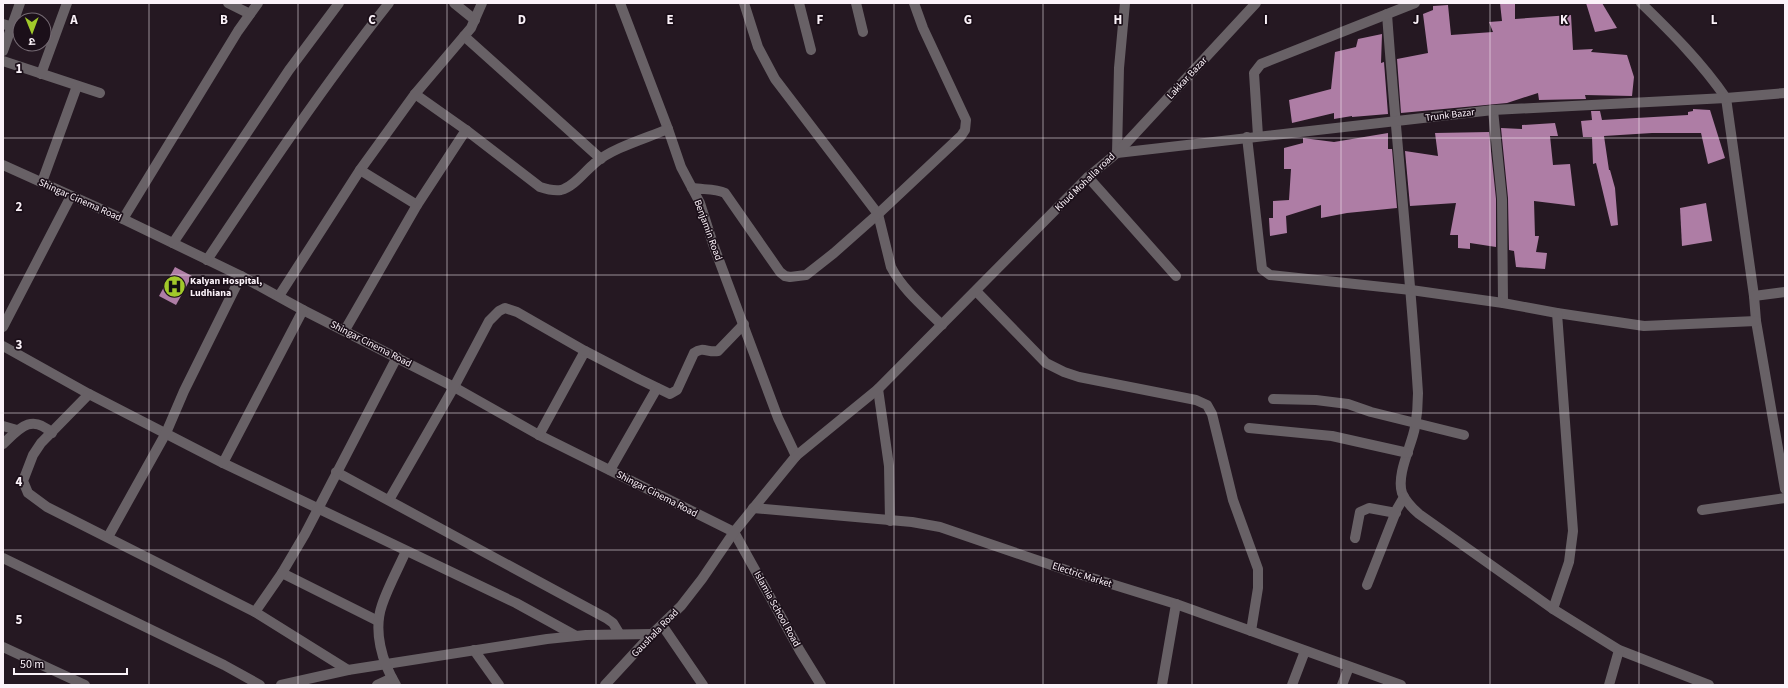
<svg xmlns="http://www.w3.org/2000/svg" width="1788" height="688" font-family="'Source Sans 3','Noto Sans Devanagari',sans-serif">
  <rect width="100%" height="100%" fill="#251822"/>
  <!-- building -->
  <g fill="#ae7da5">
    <path d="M1500,3H1515V19L1571,15L1573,50L1593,49L1591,52L1627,55L1634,77L1632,96L1585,95L1586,99L1539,100L1538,93L1507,103L1401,113L1397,59L1428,53L1423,14L1433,10V6L1448,5L1451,35L1493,32L1489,22L1502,21Z"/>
    <path d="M1586,3H1602L1617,28L1595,32Z"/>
    <path d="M1382,34L1381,63L1384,62L1388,114L1352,117V116L1334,119V113L1292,123L1289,100L1331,89L1335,52L1356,47L1358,39Z"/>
    <path d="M1693,109L1710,110L1725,158L1708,164L1701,133H1652L1604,136L1609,170H1610L1615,188L1618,225L1611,226L1596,163L1593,164L1592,137H1583L1581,121L1592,120L1591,111H1600L1602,120L1688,115V112L1693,111Z"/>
    <path d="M1555,123L1558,136H1550L1553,165L1570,164L1575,206L1534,201L1535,236H1539L1536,252L1547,253L1545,269L1516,267L1514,251L1509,250L1508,198L1501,128L1522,129V125Z"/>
    <path d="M1489,132L1496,199V247L1470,243V249L1458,248V235H1450L1456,203L1410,206L1405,151L1438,156L1435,133Z"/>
    <path d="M1388,133V149H1392L1397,208L1347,213L1321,218V205L1286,216L1287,233L1270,236L1269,218H1273V201L1289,200L1291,169H1284V148L1303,143V138L1334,142Z"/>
    <path d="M1706,203L1712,241L1682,246L1680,208Z"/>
    <path d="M175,267L192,276L176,305L159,296Z"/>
  </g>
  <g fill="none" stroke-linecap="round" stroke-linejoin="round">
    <!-- minor -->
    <g stroke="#686166" stroke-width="10">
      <path d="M228,3L250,14"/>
      <path d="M454,3L475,20"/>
      <path d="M620,3L668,129L681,167L700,203L713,244L778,418L796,456"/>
      <path d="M744,3L758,47L775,79L878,214L891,267C903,290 924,307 942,325"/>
      <path d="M799,3L811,50"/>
      <path d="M856,3L863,32"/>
      <path d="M1641,3C1672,33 1701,62 1726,98L1754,296L1756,321L1785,489"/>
      <path d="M1387,14C1396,140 1410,267 1418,393C1418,405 1417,416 1415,427C1412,445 1396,474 1402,493C1406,502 1412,508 1419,514L1553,609L1619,650L1709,685"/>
      <path d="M3,24L13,27"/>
      <path d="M464,36L601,159"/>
      <path d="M3,51L20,3"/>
      <path d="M3,61L100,93"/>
      <path d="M41,74L67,3"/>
      <path d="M415,94L466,130L540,187C546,189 554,191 561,190C574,187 585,171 595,163C612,148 647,138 668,129"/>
      <path d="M1493,110L1502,199L1503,303"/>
      <path d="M1258,136L1254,73L1261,64L1415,3"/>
      <path d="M1247,137L1262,269L1270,275L1411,290L1503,303L1557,313L1644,326L1756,321"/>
      <path d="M1117,153L1493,110L1726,98L1785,93"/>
      <path d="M1117,153L1119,68L1125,3"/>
      <path d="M3,165L123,219L241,276L303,310L454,387L539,435L734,532L800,651L821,685"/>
      <path d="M360,170L417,205"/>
      <path d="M1088,177L1176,276"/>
      <path d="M42,182L77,86"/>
      <path d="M692,188C703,190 715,188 725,193L780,272L785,276L790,277L806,275L834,253L878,214L961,136L965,130L966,120L923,28L914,3"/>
      <path d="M123,219L238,31L258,3"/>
      <path d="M173,243L289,70L339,3"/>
      <path d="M207,260C265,173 324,85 389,3"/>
      <path d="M976,291L1046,363L1064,372L1079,377L1196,400L1207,405L1212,414L1233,500L1258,569V588L1251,631"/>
      <path d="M279,296L360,170L415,94L471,28L482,3"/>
      <path d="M1754,296L1785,292"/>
      <path d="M3,327L71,196"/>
      <path d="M345,330L417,205L466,130"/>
      <path d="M3,346L89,394L223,463L516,603L576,636"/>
      <path d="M878,389L889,466L890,521"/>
      <path d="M89,394L41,443L33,455L23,481L28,493L47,507L255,612L348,670"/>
      <path d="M1273,399L1316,400L1348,404L1371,412L1464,435"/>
      <path d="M3,426L17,430"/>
      <path d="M1249,428L1332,436L1408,453"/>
      <path d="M539,435L585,351L639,379L670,394L677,390L694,353C703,346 708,353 718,351L744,324"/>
      <path d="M3,444C19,429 31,413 52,433"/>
      <path d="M223,463L303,310"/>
      <path d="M610,470L657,388"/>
      <path d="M336,472L606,618L613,623L619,633"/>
      <path d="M389,500L454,387L489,321L499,311L505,308L517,312L585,351"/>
      <path d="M753,508L912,522L940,527L1066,570L1176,604L1401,685"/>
      <path d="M1702,510L1785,498"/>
      <path d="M108,537L166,433L184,391L241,276"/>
      <path d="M1355,538L1360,512L1369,508L1396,513"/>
      <path d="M3,558L224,665L260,685"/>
      <path d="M282,573L378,621"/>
      <path d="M1367,585L1397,509L1404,497"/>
      <path d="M1553,609L1569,562L1573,531L1557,313"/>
      <path d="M255,612L282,573L305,534L397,357"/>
      <path d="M662,625L703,685"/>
      <path d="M3,647L85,685"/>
      <path d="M474,650L499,685"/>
      <path d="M281,685L348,670L547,639L586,635L652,634"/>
      <path d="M377,685L392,678"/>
      <path d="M396,685C382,662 373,631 382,605C388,587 398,569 406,551"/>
      <path d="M605,685L652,634L681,606L702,579L734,532L796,456L878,389L1088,177L1117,153L1256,3"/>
      <path d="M1162,685L1176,604"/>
      <path d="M1292,685L1305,651"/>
      <path d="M1342,685L1349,667"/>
      <path d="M1609,685L1619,650"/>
    </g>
  </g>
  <!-- grid -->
  <path fill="none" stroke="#fbf2f9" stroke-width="1" stroke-opacity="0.55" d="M149,3V685M298,3V685M447,3V685M596,3V685M745,3V685M894,3V685M1043,3V685M1192,3V685M1341,3V685M1490,3V685M1639,3V685M3,138H1785M3,275H1785M3,413H1785M3,550H1785"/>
  <!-- icons -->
  <defs>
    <symbol id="hospital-disc" viewBox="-11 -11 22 22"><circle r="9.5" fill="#a1c92a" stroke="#1b0f19"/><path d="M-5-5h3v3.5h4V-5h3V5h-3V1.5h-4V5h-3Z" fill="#111"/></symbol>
  </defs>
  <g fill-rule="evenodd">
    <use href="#hospital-disc" x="162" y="274" width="25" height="25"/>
  </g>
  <g text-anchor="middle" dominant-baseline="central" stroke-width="3.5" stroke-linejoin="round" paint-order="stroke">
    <!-- street labels -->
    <g font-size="10" fill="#fbf2f9" stroke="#1b0f19">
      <text transform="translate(1187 78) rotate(-47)">Lakkar Bazar</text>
      <text transform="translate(1450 115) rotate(-7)">Trunk Bazar</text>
      <text transform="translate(1085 182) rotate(-44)">Khud Mohalla road</text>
      <text transform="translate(80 200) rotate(24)">Shingar Cinema Road</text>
      <text transform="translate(708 230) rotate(70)">Benjamin Road</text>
      <text transform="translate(371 344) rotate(27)">Shingar Cinema Road</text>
      <text transform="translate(657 494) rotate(27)">Shingar Cinema Road</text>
      <text transform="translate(1082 575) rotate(18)">Electric Market</text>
      <text transform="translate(777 609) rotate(61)">Islamia School Road</text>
      <text transform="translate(655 633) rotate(-46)">Gaushala Road</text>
    </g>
    <!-- poi labels -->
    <g font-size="10" font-weight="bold" fill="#fbf2f9" stroke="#1b0f19" text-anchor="start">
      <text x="190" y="281">Kalyan Hospital,<tspan x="190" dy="12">Ludhiana</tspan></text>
    </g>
  </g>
  <g font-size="13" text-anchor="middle" font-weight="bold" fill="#fbf2f9" stroke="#1b0f19" stroke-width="3.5" stroke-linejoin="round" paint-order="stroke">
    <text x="74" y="24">A</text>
    <text x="224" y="24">B</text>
    <text x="372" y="24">C</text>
    <text x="522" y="24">D</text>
    <text x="670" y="24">E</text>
    <text x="820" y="24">F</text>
    <text x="968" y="24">G</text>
    <text x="1118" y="24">H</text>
    <text x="1266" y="24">I</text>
    <text x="1416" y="24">J</text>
    <text x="1564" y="24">K</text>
    <text x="1714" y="24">L</text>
    <text x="19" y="73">1</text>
    <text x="19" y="211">2</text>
    <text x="19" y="349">3</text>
    <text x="19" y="486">4</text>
    <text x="19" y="624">5</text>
  </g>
  <!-- border -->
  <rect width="1788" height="688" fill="none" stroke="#fbf2f9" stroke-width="8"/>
  <!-- north arrow -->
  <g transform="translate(32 32) rotate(179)"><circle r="19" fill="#1b0f19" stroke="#756a73"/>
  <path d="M0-3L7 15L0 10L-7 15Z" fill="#a1c92a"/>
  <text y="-6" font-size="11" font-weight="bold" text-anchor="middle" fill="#fbf2f9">उ</text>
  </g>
  <!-- scale -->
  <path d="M14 668v6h113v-6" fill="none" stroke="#fbf2f9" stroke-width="2"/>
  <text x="20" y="668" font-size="12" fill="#fbf2f9" stroke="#1b0f19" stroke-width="3" paint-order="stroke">50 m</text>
</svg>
